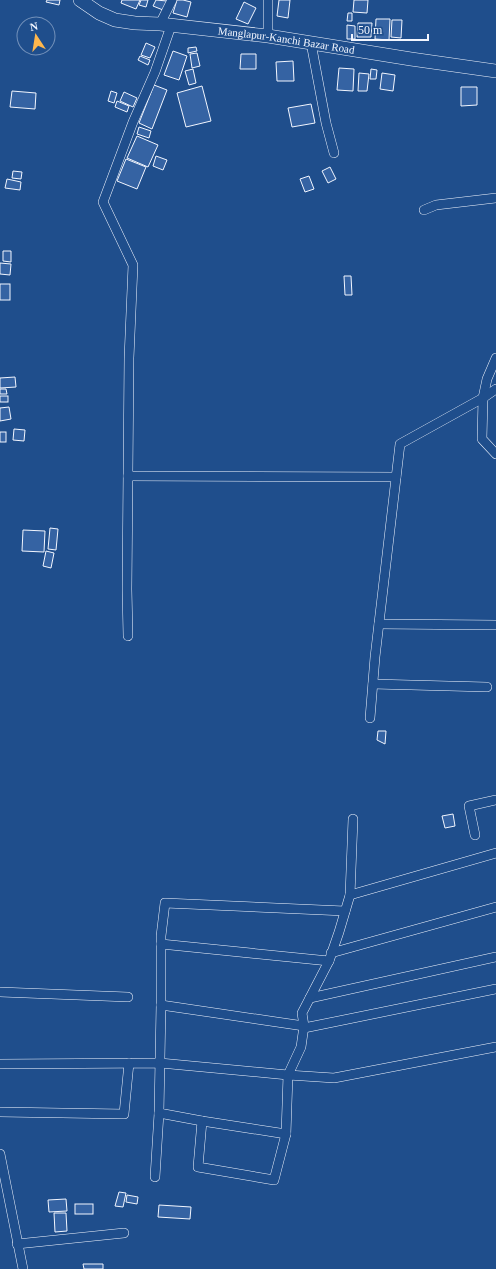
<svg xmlns="http://www.w3.org/2000/svg" width="496" height="1269" font-family="Georgia,serif">
  <rect width="100%" height="100%" fill="#1f4e8c"/>
  <!-- building -->
  <g fill="#3563a3" stroke="#f2f6ff">
    <path d="M47,0H60L59,5L46,2Z"/>
    <path d="M122,0H140L136,9L121,3Z"/>
    <path d="M141,0H148L146,7L139,5Z"/>
    <path d="M156,0L167,1L163,10L153,6Z"/>
    <path d="M177,0H183L191,2L187,17L173,13Z"/>
    <path d="M279,0H290L288,18L277,16Z"/>
    <path d="M354,0H368L367,13L353,12Z"/>
    <path d="M244,2L256,8L248,24L236,19Z"/>
    <path d="M348,13H352V21H347Z"/>
    <path d="M376,19H390L389,40L375,39Z"/>
    <path d="M392,20H402L401,38L391,37Z"/>
    <path d="M358,23H372L371,37H357Z"/>
    <path d="M347,25L355,26V39H347Z"/>
    <path d="M146,43L155,47L150,58L141,55Z"/>
    <path d="M196,47L197,51L188,53V48Z"/>
    <path d="M173,51L187,56L179,80L164,75Z"/>
    <path d="M197,53L200,66L192,68L190,54Z"/>
    <path d="M241,54H256V69H240Z"/>
    <path d="M140,56L150,60L148,65L138,60Z"/>
    <path d="M293,61L294,81H277L276,62Z"/>
    <path d="M339,68L354,69L353,91L337,90Z"/>
    <path d="M193,69L196,83L189,85L185,71Z"/>
    <path d="M371,69L377,70L376,79H370Z"/>
    <path d="M359,73L369,74L367,91H358Z"/>
    <path d="M382,73L395,75L393,91L380,89Z"/>
    <path d="M154,85L167,90L152,129L139,123Z"/>
    <path d="M202,86L211,121L186,127L177,93Z"/>
    <path d="M461,87H477V105L461,106Z"/>
    <path d="M12,91L36,93L35,109L10,107Z"/>
    <path d="M111,91L117,93L114,103L108,101Z"/>
    <path d="M124,92L137,98L133,107L120,101Z"/>
    <path d="M117,101L129,106L127,112L115,107Z"/>
    <path d="M311,104L315,123L292,127L288,108Z"/>
    <path d="M139,127L151,131L149,138L137,134Z"/>
    <path d="M137,136L158,145L148,167L127,158Z"/>
    <path d="M156,156L167,160L163,170L153,166Z"/>
    <path d="M126,159L146,167L137,189L117,181Z"/>
    <path d="M330,167L336,179L328,183L322,171Z"/>
    <path d="M13,171L22,172L21,179L12,178Z"/>
    <path d="M309,176L314,189L305,192L300,179Z"/>
    <path d="M7,179L21,182L20,190L5,188Z"/>
    <path d="M3,251H11V262L3,261Z"/>
    <path d="M0,263L11,264L10,275L0,274Z"/>
    <path d="M344,276H351L352,295H345Z"/>
    <rect x="0" y="284" width="10" height="16"/>
    <path d="M15,377L16,387L0,388V378Z"/>
    <path d="M0,389H6L7,394H0Z"/>
    <rect x="0" y="396" width="8" height="6"/>
    <path d="M9,407L11,419L0,421V408Z"/>
    <path d="M14,429L25,430L24,441L13,440Z"/>
    <rect x="0" y="432" width="6" height="10"/>
    <path d="M50,528L58,529L56,550L48,549Z"/>
    <path d="M23,530L45,531L44,552L22,551Z"/>
    <path d="M46,551L54,553L51,568L43,566Z"/>
    <path d="M378,731H386L385,744L377,740Z"/>
    <path d="M453,814L455,826L445,828L442,816Z"/>
    <path d="M119,1192L126,1193L123,1207L115,1206Z"/>
    <path d="M127,1195L138,1197L137,1204L126,1202Z"/>
    <path d="M66,1199L67,1211L49,1212L48,1200Z"/>
    <rect x="75" y="1204" width="18" height="10"/>
    <path d="M159,1205L191,1207L190,1219L158,1217Z"/>
    <path d="M54,1213H66L67,1231L55,1232Z"/>
    <path d="M83,1264H103V1269H84Z"/>
  </g>
  <g fill="none" stroke-linecap="round" stroke-linejoin="round">
    <defs>
      <g id="street">
        <path d="M268,0V36"/>
        <path d="M160,24L172,0"/>
        <path d="M311,43L326,123L334,153"/>
        <path d="M424,210L436,205L496,198"/>
        <path d="M496,358L487,379L483,398L482,439L496,454"/>
        <path d="M128,476L396,477"/>
        <path d="M379,624L496,625"/>
        <path d="M128,636L127,589L129,358L133,265L103,202L133,122L155,72L171,26"/>
        <path d="M373,684L487,687"/>
        <path d="M370,718L375,657L400,444L483,398L496,389"/>
        <path d="M475,835L469,806L496,800"/>
        <path d="M350,895L496,853"/>
        <path d="M161,944L329,961"/>
        <path d="M331,953L496,907"/>
        <path d="M0,992L128,997"/>
        <path d="M310,998L496,957"/>
        <path d="M161,1005L304,1026"/>
        <path d="M304,1028L496,989"/>
        <path d="M0,1064L160,1063L288,1075L334,1078L496,1047"/>
        <path d="M0,1112L124,1114L129,1063"/>
        <path d="M202,1121L198,1167L274,1180L286,1134L288,1075L301,1047L304,1026L302,1013L329,961L339,932L350,895L353,819"/>
        <path d="M286,1134L202,1121L159,1113L161,1005V936L165,903L345,911"/>
        <path d="M0,1154L23,1269"/>
        <path d="M155,1177L159,1113"/>
        <path d="M17,1244L124,1233"/>
      </g>
      <g id="secondary">
        <path id="s1" d="M80,0L99,13L115,20L135,23L160,24L268,36L411,59L496,71"/>
      </g>
    </defs>
    <!-- street casing -->
    <use href="#street" stroke="#f2f6ff" stroke-width="10"/>
    <!-- secondary casing -->
    <use href="#secondary" stroke="#f2f6ff" stroke-width="14"/>
    <!-- street -->
    <use href="#street" stroke="#1f4e8c" stroke-width="9"/>
    <!-- secondary -->
    <use href="#secondary" stroke="#1f4e8c" stroke-width="13"/>
  </g>
  <g text-anchor="middle" dominant-baseline="central" stroke-width="3" stroke-linejoin="round" paint-order="stroke">
    <!-- street labels -->
    <g font-size="11" fill="#f2f6ff" stroke="#1f4e8c">
      <text stroke="none"><textPath href="#s1" startOffset="213">Manglapur-Kanchi Bazar Road</textPath></text>
    </g>
  </g>
  <!-- north arrow -->
  <g transform="translate(36 36) rotate(348)"><circle r="19" fill="#1f4e8c" stroke="#7391ba"/>
  <path d="M0-3L7 15L0 10L-7 15Z" fill="#ffb74d"/>
  <text y="-6" font-size="11" font-weight="bold" text-anchor="middle" fill="#f2f6ff">N</text>
  </g>
  <!-- scale -->
  <path d="M352 34v6h76v-6" fill="none" stroke="#f2f6ff" stroke-width="2"/>
  <text x="358" y="34" font-size="12" fill="#f2f6ff" stroke="#1f4e8c" stroke-width="3" paint-order="stroke">50 m</text>
</svg>
